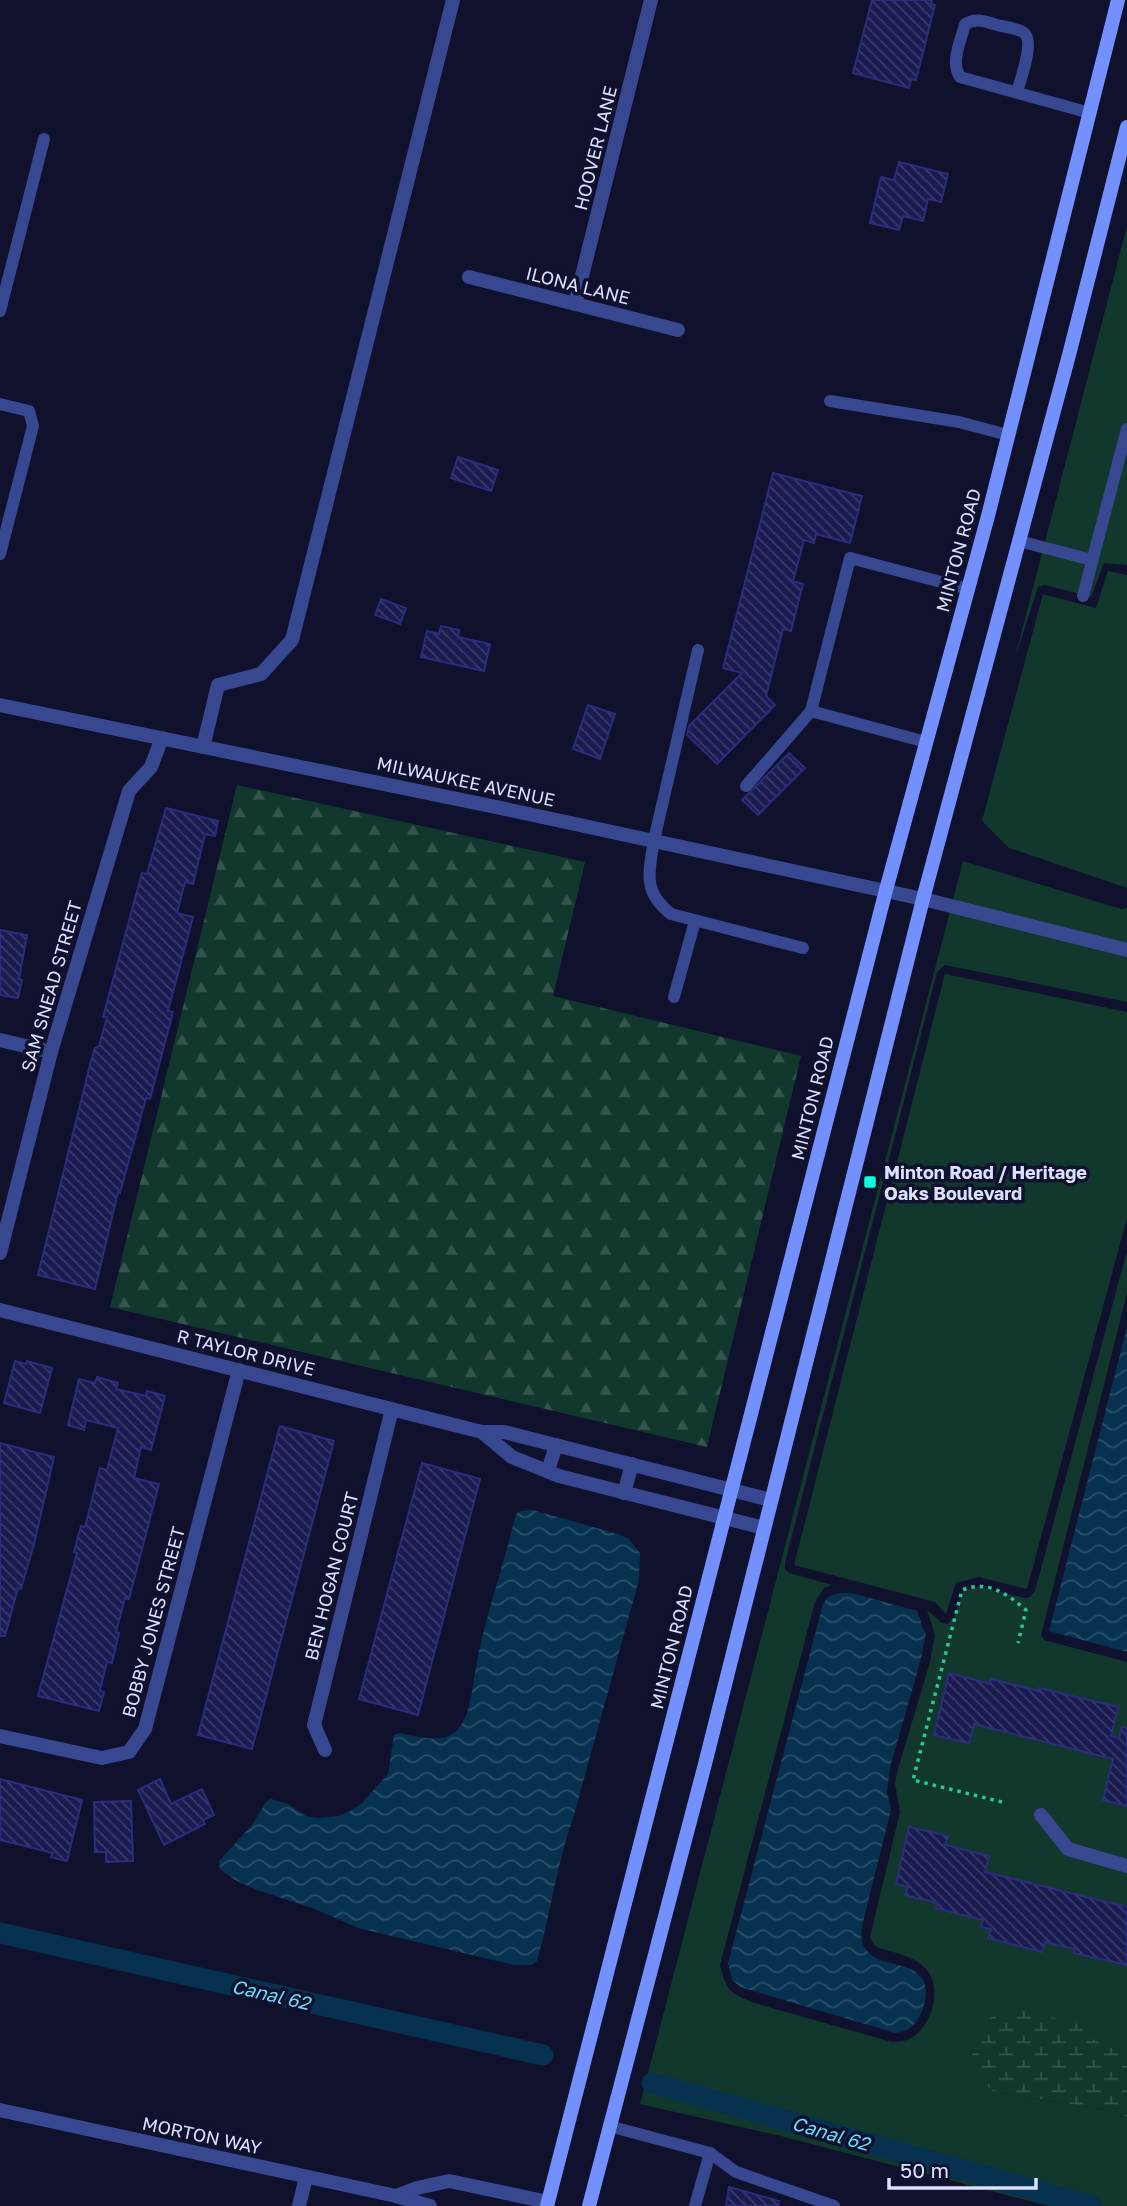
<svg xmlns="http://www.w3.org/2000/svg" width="1127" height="2206" font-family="'Golos Text',sans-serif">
  <defs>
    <pattern id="forest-firs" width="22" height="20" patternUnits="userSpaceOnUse" patternTransform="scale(1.75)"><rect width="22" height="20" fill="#12382e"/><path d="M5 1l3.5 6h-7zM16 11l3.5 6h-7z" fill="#34544d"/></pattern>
    <pattern id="wetland-marsh" width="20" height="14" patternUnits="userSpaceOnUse" patternTransform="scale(1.75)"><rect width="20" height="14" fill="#12382e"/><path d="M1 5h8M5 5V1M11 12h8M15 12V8" fill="none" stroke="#34544d"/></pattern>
    <pattern id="water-waves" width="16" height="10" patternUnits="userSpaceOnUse" patternTransform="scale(1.75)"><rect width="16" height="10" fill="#07324f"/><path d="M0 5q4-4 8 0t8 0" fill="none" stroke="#2b4f69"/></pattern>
    <pattern id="building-back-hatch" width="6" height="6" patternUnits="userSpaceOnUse" patternTransform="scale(1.75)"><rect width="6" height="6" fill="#1a1b50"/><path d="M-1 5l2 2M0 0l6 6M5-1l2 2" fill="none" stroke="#3b3c6a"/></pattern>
  </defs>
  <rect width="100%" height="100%" fill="#0f112d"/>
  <!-- green -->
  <g fill="#12382e">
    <path d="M1127,226V565L1104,563L1091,597L1045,585L1038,587L1014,661Z"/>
    <path d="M1108,571L1127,575V888L1009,848L982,821L1043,594L1096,608Z"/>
    <path d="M963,861L1121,909L1127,908V1002L945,965L937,972L785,1563V1569L789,1573L832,1585L824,1588L815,1602L720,1965C726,1991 730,1993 754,2003L892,2042C899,2042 908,2041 913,2037C933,2023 943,1986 925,1968C914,1956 895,1953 879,1948L874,1945L870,1937L900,1812L895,1783L898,1769L930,1662L935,1635L927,1610L942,1623L948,1624L954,1617L963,1591L979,1587L1025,1598L1030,1597L1035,1591L1127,1251V1293L1041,1635L1044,1640L1127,1662V2055L1093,2040L1078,2024L992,2091L1119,2112L1127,2117V2206H1049L781,2136L640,2104Z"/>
    <path d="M945,974L1127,1012V1218L1027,1589L979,1577L956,1583L946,1614L935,1602L794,1565Z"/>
  </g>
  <!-- forest -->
  <path fill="url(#forest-firs)" d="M237,785L585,862L553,996L801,1056L707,1447L110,1307Z"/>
  <!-- wetland -->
  <path fill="url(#wetland-marsh)" d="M1021,2010L1078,2024L1094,2040L1127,2055V2117L1119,2112L992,2091L981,2079L972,2056L979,2030L992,2016Z"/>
  <!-- water -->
  <g fill="url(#water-waves)">
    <path d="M1127,1327V1652L1049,1631Z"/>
    <path d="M533,1510L618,1534L629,1539L640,1553L639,1580L574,1815C557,1862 551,1913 537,1961L531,1965H514L358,1928L315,1909L257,1890L235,1880L220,1869L219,1861L252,1825L266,1802L271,1799L288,1804L306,1816L317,1818L338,1816L352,1810L362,1803L388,1774L394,1735L398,1733C416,1736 445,1746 459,1728C472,1712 473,1680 477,1661C487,1612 504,1563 516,1514L521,1511Z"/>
    <path d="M840,1593H852L917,1611C921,1619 921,1627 926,1633L921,1659L890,1767L887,1792L891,1810L862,1926C861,1936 861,1945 868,1952C882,1967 908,1961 922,1978C931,1991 923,2019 910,2028C906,2031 900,2032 895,2033L740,1987L732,1980L728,1963L823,1604L829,1596Z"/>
  </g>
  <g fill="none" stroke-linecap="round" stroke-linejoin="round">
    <!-- canal -->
    <g stroke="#07324f" stroke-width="21">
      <path d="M0,1933L543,2055"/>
      <path d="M652,2083L1092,2206"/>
    </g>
  </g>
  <!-- building -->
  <g fill="url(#building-back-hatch)" stroke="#2a2d7e" stroke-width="2">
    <path d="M872,0H932L931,4L935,5L916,80L911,79L909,88L853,73Z"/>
    <path d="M899,162L948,174L941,202L928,199L923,221L903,216L899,230L870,223L881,177L894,180Z"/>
    <path d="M458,457L498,470L491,491L451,478Z"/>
    <path d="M773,473L862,496L850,543L816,534L814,543L804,540L793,581L803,584L791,631L783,629L766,696L775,705L717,764L687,735L689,726L742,673L723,668Z"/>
    <path d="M381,599L406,608L400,624L375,615Z"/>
    <path d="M441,626L459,630L458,637L490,644L484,671L421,657L427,631L439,634Z"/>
    <path d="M588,705L615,714L600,759L573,749Z"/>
    <path d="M789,753L805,768L758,815L742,800Z"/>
    <path d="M166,808L218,821L215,836L205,834L193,884L185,882L177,913L193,917L168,1011L173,1012L150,1099L146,1098L120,1193L118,1192L95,1289L38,1275L91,1061L95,1048L99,1046L107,1017H103L142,873L147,874Z"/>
    <path d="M0,930L27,935L19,979L22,980L18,998L0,995Z"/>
    <path d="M15,1361L26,1364L27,1361L52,1368L40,1413L4,1403Z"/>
    <path d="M97,1377L118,1383L116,1389L146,1396L147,1391L165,1396L151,1450L141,1447L134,1478L159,1484L129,1599L125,1598L116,1632L119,1633L112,1663L107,1662L100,1690L104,1692L99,1711L38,1696L77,1553L74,1552L81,1526L85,1527L100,1468L107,1470L118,1428L86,1420L84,1430L68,1425L79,1379L95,1383Z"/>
    <path d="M280,1426L334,1441L252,1749L198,1735Z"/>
    <path d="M0,1443L54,1457L34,1544L21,1589L18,1588L5,1636H0Z"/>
    <path d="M422,1463L480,1479L418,1715L359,1699Z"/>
    <path d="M949,1673L990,1684L991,1679L1038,1691L1039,1688L1118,1707L1111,1736L1119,1738L1122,1727L1127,1728V1806L1103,1800L1113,1759L974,1724L969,1743L934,1735Z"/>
    <path d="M0,1779L82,1800L67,1861L51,1857L53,1853L0,1840Z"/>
    <path d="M160,1779L171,1804L202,1789L214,1815L203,1820L205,1824L164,1845L138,1790Z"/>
    <path d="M131,1801L133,1861L106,1862V1852H95L94,1802Z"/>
    <path d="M909,1827L948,1836L945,1845L989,1856L985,1872L1127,1907V1965L1074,1953L1075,1949L1045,1942L1042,1952L988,1938L991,1929L981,1927L983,1920L936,1908L938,1903L905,1895L908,1887L896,1884Z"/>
    <path d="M729,2187L779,2201L778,2206H726Z"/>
  </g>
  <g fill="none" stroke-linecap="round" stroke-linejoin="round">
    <!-- path -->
    <path stroke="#27c899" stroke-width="3.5" stroke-dasharray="3.5 5" stroke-linecap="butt" d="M1002,1802L913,1780L962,1590C988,1580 1006,1593 1026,1610L1018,1643"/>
    <!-- service -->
    <g stroke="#374890" stroke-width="12">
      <path d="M1017,92C1020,81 1035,41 1024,33C1018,28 1005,27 997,25C985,21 977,18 965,24C961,41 950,61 960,77L1090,113"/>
      <path d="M0,311L44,139"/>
      <path d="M830,401L959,422L1008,435"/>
      <path d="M0,404L29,411L33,426L0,554"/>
      <path d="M1019,541L1092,560"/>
      <path d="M1083,596L1127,429"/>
      <path d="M698,650L654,840C649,873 642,891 671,914L803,948"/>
      <path d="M926,742L811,711L850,558L968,589"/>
      <path d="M746,786L811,711"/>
      <path d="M674,997L695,921"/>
      <path d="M609,2126L710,2153L695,2206"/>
      <path d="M710,2153L736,2172L834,2206"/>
    </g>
    <!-- minor -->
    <g stroke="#374890" stroke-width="14">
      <path d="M469,277L678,330"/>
      <path d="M575,304L651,0"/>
      <path d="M203,747L218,685L261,674L292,640L453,0"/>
      <path d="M923,899L1127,950"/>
      <path d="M0,1040L51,1052"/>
      <path d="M0,1253L51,1052L129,791L151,767L162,738"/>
      <path d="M0,1310L482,1432H504L771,1500"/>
      <path d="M482,1432L512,1457L559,1476L764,1528"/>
      <path d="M548,1471L556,1445"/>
      <path d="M624,1493L632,1464"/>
      <path d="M0,1736L102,1758L129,1752L145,1729L239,1370"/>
      <path d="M325,1750L314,1725L392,1409"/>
      <path d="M1041,1815L1068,1849L1127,1866"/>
      <path d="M0,2110L396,2196L430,2206"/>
      <path d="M396,2196L417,2188L449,2181L548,2202"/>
      <path d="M299,2206L306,2177"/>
    </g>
    <!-- tertiary -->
    <path stroke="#374890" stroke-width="14" d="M0,705L510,810L923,899"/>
    <!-- secondary -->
    <g stroke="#7390ff" stroke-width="14">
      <path d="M547,2206L886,890L988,516L1118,0"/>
      <path d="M589,2206L705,1764L923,899L1069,355L1127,127"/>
    </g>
  </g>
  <!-- markers -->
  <rect fill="#08ffdf" stroke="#0f112d" stroke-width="2.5" x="863" y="1175" width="14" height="14" rx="3.5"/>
  <g text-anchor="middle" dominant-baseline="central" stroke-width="7" stroke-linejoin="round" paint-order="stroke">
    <!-- street labels -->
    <g font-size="18" fill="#dce0ff" stroke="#0f112d">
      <text transform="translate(595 148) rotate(-76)">HOOVER LANE</text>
      <text transform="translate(578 285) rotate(14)">ILONA LANE</text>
      <text transform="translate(958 550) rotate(-75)">MINTON ROAD</text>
      <text transform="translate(466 781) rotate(12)">MILWAUKEE AVENUE</text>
      <text transform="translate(51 986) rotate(-74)">SAM SNEAD STREET</text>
      <text transform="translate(812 1098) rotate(-76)">MINTON ROAD</text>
      <text transform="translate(246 1352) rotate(14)">R TAYLOR DRIVE</text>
      <text transform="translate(331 1576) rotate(-76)">BEN HOGAN COURT</text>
      <text transform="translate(153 1622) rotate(-75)">BOBBY JONES STREET</text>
      <text transform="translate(671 1647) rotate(-76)">MINTON ROAD</text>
      <text transform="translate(202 2135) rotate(12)">MORTON WAY</text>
    </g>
    <!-- poi labels -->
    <g font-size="18" font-weight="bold" fill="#dce0ff" stroke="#0f112d" text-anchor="start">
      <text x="884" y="1172">Minton Road / Heritage<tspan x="884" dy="21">Oaks Boulevard</tspan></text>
    </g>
    <!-- water labels -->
    <g font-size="19" font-style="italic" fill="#6adcff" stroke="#0f112d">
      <text transform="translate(271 1994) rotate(13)">Canal 62</text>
      <text transform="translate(831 2133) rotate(16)">Canal 62</text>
    </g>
  </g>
  <!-- scale -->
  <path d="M889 2178v10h147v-10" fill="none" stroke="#dce0ff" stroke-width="3.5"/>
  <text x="900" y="2178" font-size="21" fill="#dce0ff" stroke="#0f112d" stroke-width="5" paint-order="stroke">50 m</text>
</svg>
